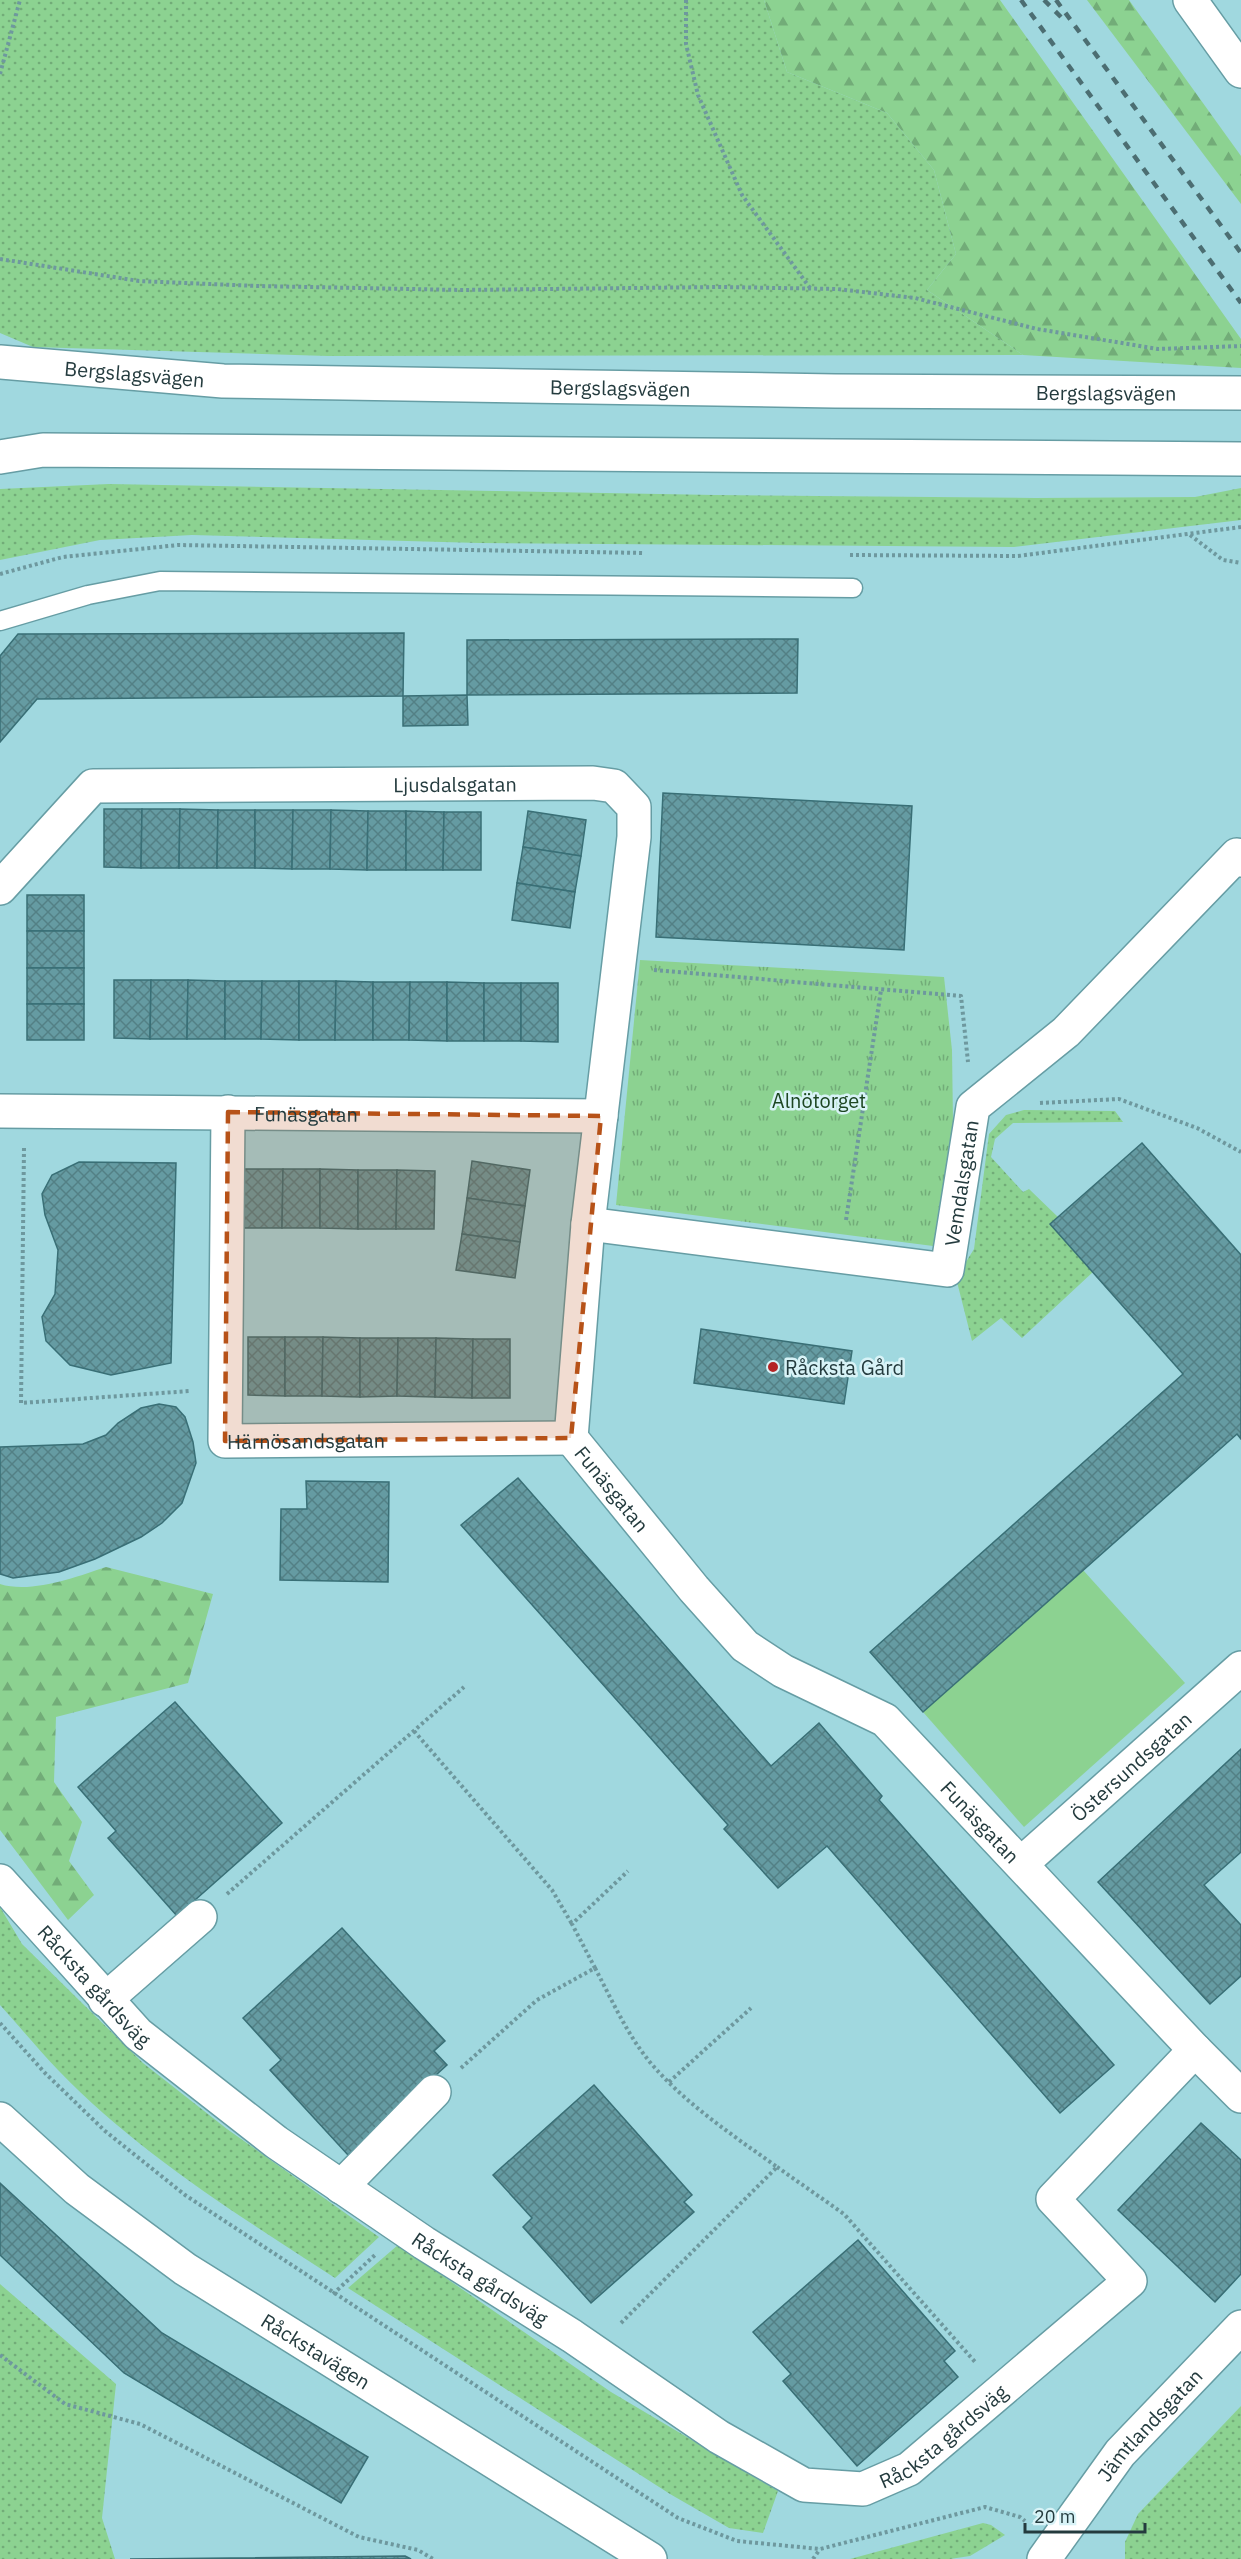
<svg xmlns="http://www.w3.org/2000/svg" width="1241" height="2559" font-family="'IBM Plex Sans',sans-serif">
  <defs>
    <pattern id="grass-dots" width="8" height="8" patternUnits="userSpaceOnUse" patternTransform="scale(1.5)"><rect width="8" height="8" fill="#8cd291"/><path d="M2 2h.1M6 6h.1" fill="none" stroke="#72ac78" stroke-width="1.8" stroke-linecap="round"/></pattern>
    <pattern id="forest-firs" width="22" height="20" patternUnits="userSpaceOnUse" patternTransform="scale(1.5)"><rect width="22" height="20" fill="#8cd291"/><path d="M5 1l3.5 6h-7zM16 11l3.5 6h-7z" fill="#72ac78"/></pattern>
    <pattern id="park-tufts" width="24" height="20" patternUnits="userSpaceOnUse" patternTransform="scale(1.5)"><rect width="24" height="20" fill="#8cd291"/><path d="M3 7l-1-3M5 7V3M7 7l1-3M15 17l-1-3M17 17v-4M19 17l1-3" fill="none" stroke="#72ac78"/></pattern>
    <pattern id="building-cross-hatch" width="8" height="8" patternUnits="userSpaceOnUse" patternTransform="scale(1.5)"><rect width="8" height="8" fill="#659ba2"/><path d="M0 0l8 8M0 8l8-8" fill="none" stroke="#538085"/></pattern>
  </defs>
  <rect width="100%" height="100%" fill="#a0d8df"/>
  <!-- grass -->
  <g fill="url(#grass-dots)">
    <path d="M0,0H764L787,72L887,113L934,170L956,254L927,290L1023,355L328,356L33,347L0,333Z"/>
    <path d="M109,484L715,495L1035,498L1195,497L1241,488V520L1014,547L479,543L192,535L100,540L0,560V489Z"/>
    <path d="M1024,1110L1115,1111L1123,1122L1013,1123L995,1139L991,1157L1023,1192L1029,1189L1058,1217L1093,1272L1022,1338L1001,1318L972,1341L956,1278L974,1249L989,1134L1006,1115Z"/>
    <path d="M0,1907L22,1944L143,2063L227,2129L379,2237L335,2278C238,2215 138,2153 58,2070C38,2049 19,2026 0,2005Z"/>
    <path d="M398,2245L611,2392L778,2491L763,2533L729,2528L670,2494L348,2288Z"/>
    <path d="M0,2284L116,2384L102,2518L115,2559H0Z"/>
    <path d="M1241,2406V2559H1125V2542L1138,2514Z"/>
    <path d="M983,2523L991,2525L1005,2535L970,2556L950,2559H850Z"/>
  </g>
  <!-- forest -->
  <g fill="url(#forest-firs)">
    <path d="M764,0H1000L1241,339V368L1023,355L927,290L956,254L934,170L887,113L787,72Z"/>
    <path d="M1087,0H1129L1241,156V204Z"/>
    <path d="M106,1567L213,1594L188,1683L56,1717L54,1782L82,1822L69,1861L94,1895L68,1920L0,1830V1584C31,1594 76,1577 106,1567Z"/>
  </g>
  <!-- park -->
  <path fill="url(#park-tufts)" d="M640,960L944,977L952,1050L953,1122L933,1246L616,1205Z"/>
  <!-- garden -->
  <path fill="#8cd291" d="M1083,1570L1185,1683L1024,1827L923,1712Z"/>
  <!-- building -->
  <g fill="url(#building-cross-hatch)" stroke="#396f76" stroke-width="1.5">
    <path d="M404,633L403,696L37,699L0,742V656L18,634Z"/>
    <path d="M798,639L797,693L467,695V640Z"/>
    <path d="M467,695L468,725L403,726V696Z"/>
    <path d="M663,793L912,806L904,950L656,937Z"/>
    <path d="M104,809H142L141,868L104,867Z"/>
    <path d="M142,809H180L179,868H141Z"/>
    <path d="M180,809L218,810L217,868H179Z"/>
    <path d="M218,810H255V868H217Z"/>
    <path d="M255,810H293L292,869L255,868Z"/>
    <path d="M293,810H331L330,869H292Z"/>
    <path d="M331,810L368,811L367,870L330,869Z"/>
    <path d="M368,811H406V870H367Z"/>
    <path d="M406,811L444,812L443,870H406Z"/>
    <path d="M528,811L586,820L581,856L523,847Z"/>
    <path d="M444,812H481V870H443Z"/>
    <path d="M523,847L581,856L575,892L517,883Z"/>
    <path d="M517,883L575,892L570,928L512,920Z"/>
    <rect x="27" y="895" width="57" height="36"/>
    <rect x="27" y="931" width="57" height="37"/>
    <rect x="27" y="968" width="57" height="36"/>
    <path d="M114,980H151L150,1039L114,1038Z"/>
    <path d="M151,980H188L187,1039H150Z"/>
    <path d="M188,980L225,981V1039H187Z"/>
    <path d="M225,981H262L261,1039H225Z"/>
    <path d="M262,981H299V1040L261,1039Z"/>
    <path d="M299,981H336L335,1040H299Z"/>
    <path d="M336,981L373,982V1040H335Z"/>
    <path d="M373,982H410L409,1040H373Z"/>
    <path d="M410,982H447V1041L409,1040Z"/>
    <path d="M447,982L484,983V1041H447Z"/>
    <rect x="484" y="983" width="37" height="58"/>
    <path d="M521,983H558V1042L521,1041Z"/>
    <rect x="27" y="1004" width="57" height="36"/>
    <path d="M1142,1143L1241,1255V1439L1237,1434L923,1712L870,1652L1183,1374L1050,1224Z"/>
    <path d="M472,1161L530,1170L525,1206L467,1198Z"/>
    <path d="M79,1162L176,1163L171,1363L111,1375L70,1365L46,1341L42,1317L55,1294L58,1250L45,1215L42,1194L52,1175Z"/>
    <path d="M244,1169H283L282,1228H244Z"/>
    <path d="M283,1169H320V1228H282Z"/>
    <path d="M320,1169L358,1170V1229L320,1228Z"/>
    <path d="M358,1170H397L396,1229H358Z"/>
    <path d="M397,1170L435,1171L434,1229H396Z"/>
    <path d="M467,1198L525,1206L520,1242L462,1234Z"/>
    <path d="M462,1234L520,1242L515,1278L456,1270Z"/>
    <path d="M701,1329L852,1351L844,1404L694,1383Z"/>
    <path d="M248,1337H285V1396L248,1395Z"/>
    <path d="M285,1337H323L322,1396H285Z"/>
    <path d="M323,1337L360,1338V1397L322,1396Z"/>
    <path d="M360,1338H398L397,1396L360,1397Z"/>
    <path d="M398,1338H436L435,1397L397,1396Z"/>
    <path d="M436,1338L473,1339L472,1398L435,1397Z"/>
    <path d="M473,1339H510V1398H472Z"/>
    <path d="M159,1404L176,1407L185,1417L193,1442L196,1463L182,1503L162,1523L141,1537L95,1559L59,1572L13,1578L0,1574V1447L83,1444L106,1435L118,1423L141,1408Z"/>
    <path d="M518,1478L771,1766L819,1723L882,1796L879,1800L1114,2065L1060,2113L827,1846L778,1888L724,1829L728,1825L461,1525Z"/>
    <path d="M306,1481L389,1482L388,1582L280,1580L281,1509H307Z"/>
    <path d="M175,1702L282,1823L177,1916L108,1838L116,1831L78,1787Z"/>
    <path d="M1241,1749V1852L1204,1885L1241,1925V1976L1210,2004L1098,1882Z"/>
    <path d="M342,1928L445,2041L434,2051L447,2065L348,2155L270,2070L281,2060L243,2018Z"/>
    <path d="M594,2085L692,2195L684,2202L694,2212L591,2303L523,2227L532,2218L493,2175Z"/>
    <path d="M1201,2123L1241,2160V2274L1215,2302L1118,2210Z"/>
    <path d="M0,2183L162,2333L368,2457L341,2503L124,2373L0,2255Z"/>
    <path d="M858,2240L955,2351L944,2361L958,2377L857,2466L783,2381L791,2374L753,2332Z"/>
    <path d="M405,2556L411,2559H130Z"/>
  </g>
  <g fill="none" stroke-linecap="round" stroke-linejoin="round">
    <defs>
      <path id="service" d="M0,621L88,595L160,581L853,588"/>
      <g id="minor">
        <path d="M1190,0L1241,71"/>
        <path id="s1" d="M0,888L93,786L593,783L614,786L634,807V837L588,1224L571,1438L694,1589L745,1646L783,1671L885,1720L1195,2050L1241,2096"/>
        <path id="s2" d="M0,1111L601,1116"/>
        <path id="s3" d="M228,1112L225,1441L571,1438"/>
        <path id="s4" d="M588,1224L947,1270L973,1107L1066,1032L1237,855L1241,860"/>
        <path id="s5" d="M1021,1864L1241,1668"/>
        <path id="s6" d="M0,1881L138,2034L276,2142L424,2243L572,2336L719,2437L804,2485L863,2489L909,2469L1130,2281L1053,2199L1195,2050"/>
        <path d="M105,2000L200,1917"/>
        <path id="s7" d="M0,2119L77,2189L185,2269L650,2559"/>
        <path d="M341,2187L434,2092"/>
        <path id="s8" d="M1044,2559L1120,2453L1241,2327"/>
      </g>
      <g id="secondary">
        <path id="s9" d="M0,362L223,381L835,391L1241,393"/>
        <path d="M0,457L43,450L1241,459"/>
      </g>
    </defs>
    <!-- service casing -->
    <use href="#service" stroke="#669da4" stroke-width="21"/>
    <!-- minor casing -->
    <use href="#minor" stroke="#669da4" stroke-width="36"/>
    <!-- secondary casing -->
    <use href="#secondary" stroke="#669da4" stroke-width="36"/>
    <!-- path -->
    <g stroke="#6e989e" stroke-width="4" stroke-dasharray="3 3" stroke-linecap="butt">
      <path d="M686,0V44L698,95L742,195L810,288"/>
      <path d="M0,74L20,0"/>
      <path d="M0,259L139,281L257,286L461,290L721,287L837,289L915,298L1037,329L1158,349L1241,346"/>
      <path d="M1190,535L1223,560L1241,563"/>
      <path d="M850,555L1018,556L1241,527"/>
      <path d="M0,574L63,557L178,545L644,553"/>
      <path d="M654,970L961,996L968,1062"/>
      <path d="M1040,1103L1119,1099L1197,1128L1241,1152"/>
      <path d="M24,1148L21,1403L190,1391"/>
      <path d="M846,1220L881,990"/>
      <path d="M414,1731L552,1890L572,1924"/>
      <path d="M227,1894L464,1687"/>
      <path d="M595,1968C613,2002 629,2039 655,2068C690,2107 734,2136 777,2167L619,2325"/>
      <path d="M0,2023L45,2073L105,2131L185,2195L678,2518L737,2541L820,2549L985,2507L1020,2517L1025,2521"/>
      <path d="M461,2068L537,2000L595,1968L572,1924L628,1871"/>
      <path d="M669,2082L751,2008"/>
      <path d="M777,2167L844,2214L976,2363"/>
      <path d="M333,2294L376,2254"/>
      <path d="M0,2355L65,2404L140,2424L359,2537L418,2550L433,2559"/>
      <path d="M813,2559L820,2549"/>
    </g>
    <!-- service -->
    <use href="#service" stroke="#fff" stroke-width="18"/>
    <!-- minor -->
    <use href="#minor" stroke="#fff" stroke-width="33"/>
    <!-- secondary -->
    <use href="#secondary" stroke="#fff" stroke-width="33"/>
    <!-- rail -->
    <g stroke="#4c6e72" stroke-width="4.5" stroke-dasharray="8 8" stroke-linecap="butt">
      <path d="M1021,0L1241,303"/>
      <path d="M1044,0L1061,17"/>
      <path d="M1056,0L1241,253"/>
    </g>
  </g>
  <!-- marked area -->
  <path fill="#b75218" fill-opacity="0.2" stroke="#b75218" stroke-width="4.5" stroke-dasharray="12 8" stroke-linejoin="round" d="M228,1112L601,1116L571,1438L225,1441Z"/>
  <!-- markers -->
  <circle fill="#b42425" stroke="#d8f3f7" stroke-width="2" cx="773" cy="1367" r="6"/>
  <g text-anchor="middle" dominant-baseline="central" stroke-width="5" stroke-linejoin="round" paint-order="stroke">
    <!-- street labels -->
    <g font-size="20" fill="#243b3e" stroke="#d8f3f7">
      <text stroke="none"><textPath href="#s9" startOffset="135">Bergslagsvägen</textPath></text>
      <text stroke="none"><textPath href="#s9" startOffset="621">Bergslagsvägen</textPath></text>
      <text stroke="none"><textPath href="#s9" startOffset="1107">Bergslagsvägen</textPath></text>
      <text stroke="none"><textPath href="#s1" startOffset="500">Ljusdalsgatan</textPath></text>
      <text stroke="none"><textPath href="#s2" startOffset="306">Funäsgatan</textPath></text>
      <text stroke="none"><textPath href="#s4" startOffset="450">Vemdalsgatan</textPath></text>
      <text stroke="none"><textPath href="#s3" startOffset="410">Härnösandsgatan</textPath></text>
      <text stroke="none"><textPath href="#s1" startOffset="1388">Funäsgatan</textPath></text>
      <text stroke="none"><textPath href="#s5" startOffset="147">Östersundsgatan</textPath></text>
      <text stroke="none"><textPath href="#s1" startOffset="1892">Funäsgatan</textPath></text>
      <text stroke="none"><textPath href="#s6" startOffset="141">Råcksta gårdsväg</textPath></text>
      <text stroke="none"><textPath href="#s6" startOffset="627">Råcksta gårdsväg</textPath></text>
      <text stroke="none"><textPath href="#s7" startOffset="393">Råckstavägen</textPath></text>
      <text stroke="none"><textPath href="#s8" startOffset="171">Jämtlandsgatan</textPath></text>
      <text stroke="none"><textPath href="#s6" startOffset="1167">Råcksta gårdsväg</textPath></text>
    </g>
    <!-- park labels -->
    <g font-size="20" fill="#1d4622" stroke="#d8f3f7">
      <text x="819" y="1100">Alnötorget</text>
    </g>
    <!-- poi labels -->
    <g font-size="20" fill="#243b3e" stroke="#d8f3f7" text-anchor="start">
      <text x="785" y="1367">Råcksta Gård</text>
    </g>
  </g>
  <!-- scale -->
  <path d="M1025 2523v9h120v-9" fill="none" stroke="#243b3e" stroke-width="3"/>
  <text x="1034" y="2523" font-size="18" fill="#243b3e" stroke="#d8f3f7" stroke-width="4.5" paint-order="stroke">20 m</text>
</svg>
